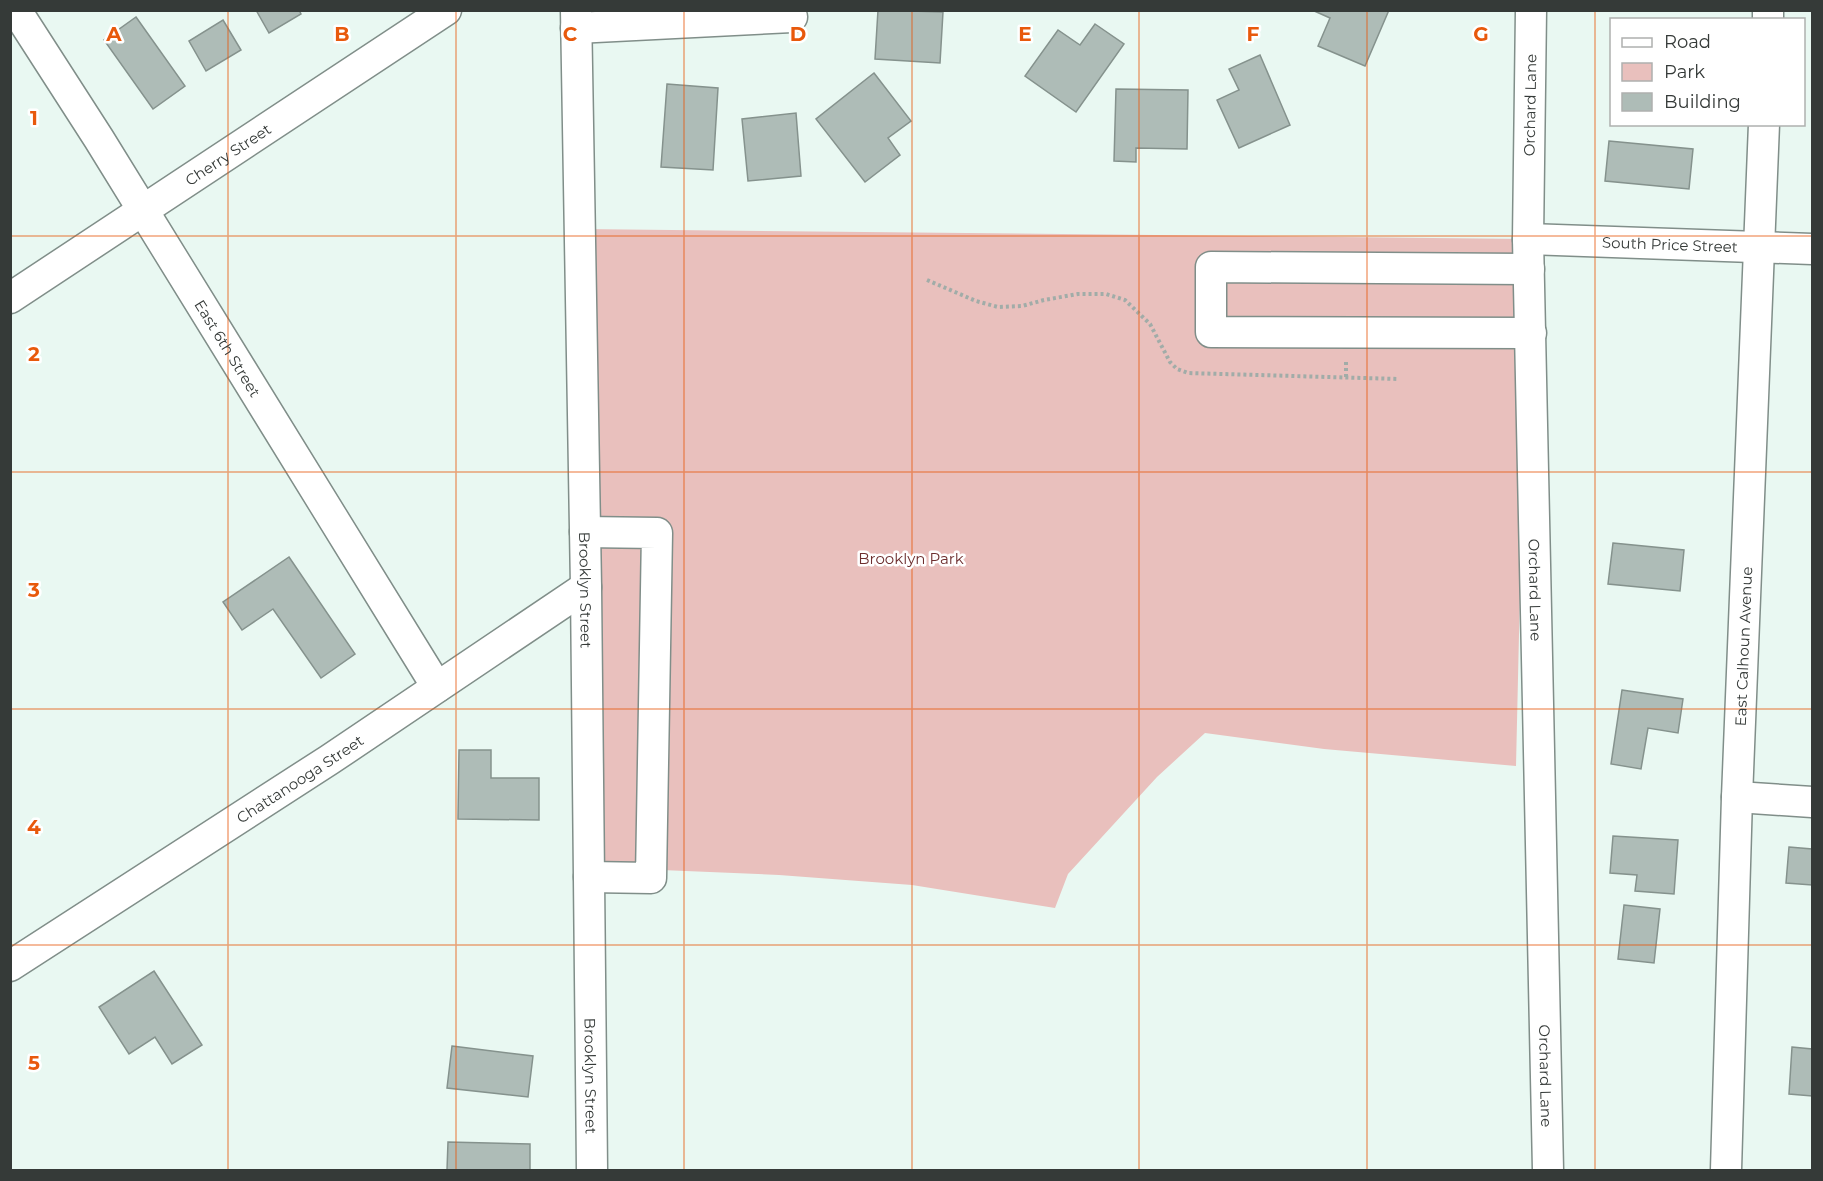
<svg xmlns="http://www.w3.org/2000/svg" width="1823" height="1181" font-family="Montserrat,sans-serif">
  <rect width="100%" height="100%" fill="#e9f8f2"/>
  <!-- green -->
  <path fill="#e9c0bd" d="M580,229L1528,239L1516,766L1324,749L1205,733L1157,777L1068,874L1055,908L912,885L779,875L589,867Z"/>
  <!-- building -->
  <g fill="#aebcb7" stroke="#85928d" stroke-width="1.5">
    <path d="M256,10H299L301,14L269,33Z"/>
    <path d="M878,10L943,12L940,63L875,59Z"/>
    <path d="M1312,10H1389L1365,66L1318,46L1330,18Z"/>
    <path d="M136,17L185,86L153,109L104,40Z"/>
    <path d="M223,20L241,50L206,71L189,41Z"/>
    <path d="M1095,24L1124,44L1076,112L1025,76L1058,30L1080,45Z"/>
    <path d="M1260,55L1290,125L1239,148L1217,100L1239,90L1229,69Z"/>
    <path d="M874,73L911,121L888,138L900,155L865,182L816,119Z"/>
    <path d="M667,84L718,88L713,170L661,167Z"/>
    <path d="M1116,89L1188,90L1187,149L1136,148V162L1114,161Z"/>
    <path d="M796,113L801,176L748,181L742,119Z"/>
    <path d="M1609,141L1693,149L1689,189L1605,181Z"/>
    <path d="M1613,543L1684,550L1680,591L1608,584Z"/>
    <path d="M289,557L355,654L321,678L273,609L242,630L223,602Z"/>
    <path d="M1622,690L1683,699L1678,733L1648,728L1641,769L1611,764Z"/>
    <path d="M459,750H491V778H539V820L458,819Z"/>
    <path d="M1613,836L1678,840L1674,894L1635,891L1637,875L1610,873Z"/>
    <path d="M1789,847L1812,849V885L1786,883Z"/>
    <path d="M1624,905L1660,909L1654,963L1618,959Z"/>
    <path d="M154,971L202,1045L172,1064L155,1037L129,1054L99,1007Z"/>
    <path d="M452,1046L533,1056L528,1097L447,1088Z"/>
    <path d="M1792,1047L1812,1049V1096L1789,1094Z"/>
    <path d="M448,1142L530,1144V1170H447Z"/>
  </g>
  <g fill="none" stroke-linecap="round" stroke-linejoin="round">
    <defs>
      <g id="minor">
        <path id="s1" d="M16,10L99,139L437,687"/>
        <path id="s2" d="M576,10L586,587L592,1170"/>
        <path id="s3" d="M1531,10L1528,239L1548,1170"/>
        <path d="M1768,20V10"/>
        <path d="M576,28L792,17"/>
        <path id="s4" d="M1528,239L1812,249"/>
        <path d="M1529,269L1211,267V332L1531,333"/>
        <path id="s5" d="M10,298L446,10"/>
        <path d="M585,532L657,533L651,878L589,877"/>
        <path d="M1737,797L1812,802"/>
        <path id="s6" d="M10,966L329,760L586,587"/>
        <path id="s7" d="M1726,1170L1737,797L1764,124"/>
      </g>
    </defs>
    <!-- minor casing -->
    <use href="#minor" stroke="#808e89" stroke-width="33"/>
    <!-- path -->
    <g stroke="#a1aca8" stroke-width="4" stroke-dasharray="3 3" stroke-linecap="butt">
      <path d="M927,280L976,301L998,307L1022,306L1044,300L1078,294H1106L1125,300L1150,324L1170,362L1177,369L1188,373L1398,379"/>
      <path d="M1346,377V360"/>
    </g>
    <!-- minor -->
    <use href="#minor" stroke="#fff" stroke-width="30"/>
  </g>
  <!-- grid -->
  <path fill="none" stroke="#e8590c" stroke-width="1.5" stroke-opacity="0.55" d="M228,10V1170M456,10V1170M684,10V1170M912,10V1170M1139,10V1170M1367,10V1170M1595,10V1170M10,236H1812M10,472H1812M10,709H1812M10,945H1812"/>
  <g text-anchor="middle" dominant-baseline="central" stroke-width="5" stroke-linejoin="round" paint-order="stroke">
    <!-- street labels -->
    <g font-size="15" fill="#353a38" stroke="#fff">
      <text transform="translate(1530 105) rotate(-89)">Orchard Lane</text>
      <text stroke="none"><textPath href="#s5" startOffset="261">Cherry Street</textPath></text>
      <text stroke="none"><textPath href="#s4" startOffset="142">South Price Street</textPath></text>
      <text stroke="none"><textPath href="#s1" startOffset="399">East 6th Street</textPath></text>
      <text stroke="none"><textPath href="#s2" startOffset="580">Brooklyn Street</textPath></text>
      <text stroke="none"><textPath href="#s3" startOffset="580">Orchard Lane</textPath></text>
      <text stroke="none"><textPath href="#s7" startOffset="524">East Calhoun Avenue</textPath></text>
      <text stroke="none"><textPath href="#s6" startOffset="345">Chattanooga Street</textPath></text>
      <text stroke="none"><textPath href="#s2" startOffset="1066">Brooklyn Street</textPath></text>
      <text stroke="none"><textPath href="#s3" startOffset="1066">Orchard Lane</textPath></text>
    </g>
    <!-- park labels -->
    <g font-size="15" fill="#6d2e2e" stroke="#fff">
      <text x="911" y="558">Brooklyn Park</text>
    </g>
  </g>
  <g font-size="20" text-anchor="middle" font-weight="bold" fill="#e8590c" stroke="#fff" stroke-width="5" stroke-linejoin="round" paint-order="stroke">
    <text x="114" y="41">A</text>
    <text x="342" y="41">B</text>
    <text x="570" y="41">C</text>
    <text x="798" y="41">D</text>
    <text x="1025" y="41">E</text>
    <text x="1253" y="41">F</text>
    <text x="1481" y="41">G</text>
    <text x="34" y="125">1</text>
    <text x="34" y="361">2</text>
    <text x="34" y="597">3</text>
    <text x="34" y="834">4</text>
    <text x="34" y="1070">5</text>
  </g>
  <!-- border -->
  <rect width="1823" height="1181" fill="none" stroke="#353a38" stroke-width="24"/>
  <!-- legend -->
  <rect x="1610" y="18" width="195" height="108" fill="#ffffff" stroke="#aeb0af" stroke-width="1.5"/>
  <rect x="1622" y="38" width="30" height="9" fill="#ffffff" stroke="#aeb0af" stroke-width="1.5"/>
  <text x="1664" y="48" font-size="18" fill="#353a38">Road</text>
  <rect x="1622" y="63" width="30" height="18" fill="#e9c0bd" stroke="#aeb0af" stroke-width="1.5"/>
  <text x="1664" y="78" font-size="18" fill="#353a38">Park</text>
  <rect x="1622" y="93" width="30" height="18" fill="#aebcb7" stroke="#aeb0af" stroke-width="1.5"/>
  <text x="1664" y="108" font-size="18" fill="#353a38">Building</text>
</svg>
